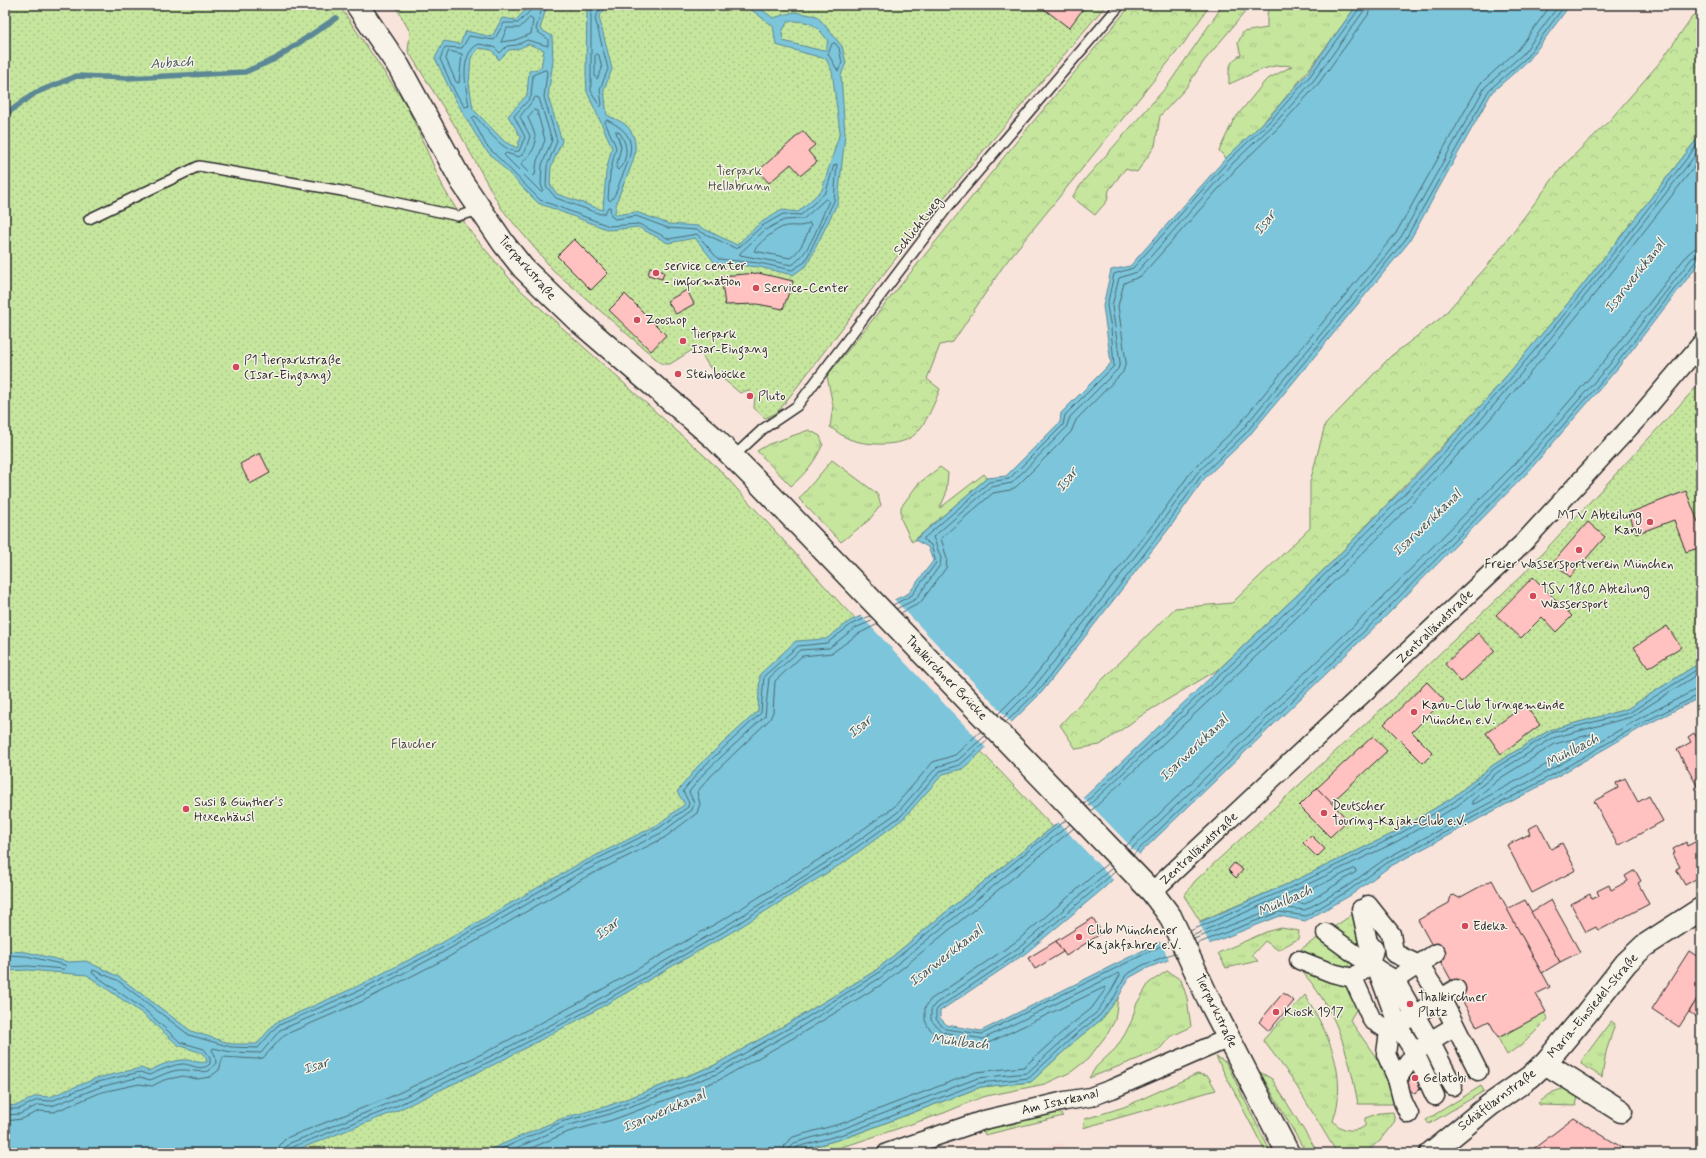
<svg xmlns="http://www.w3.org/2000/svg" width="1706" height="1158" font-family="Mynerve,sans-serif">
  <defs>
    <pattern id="grass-tufts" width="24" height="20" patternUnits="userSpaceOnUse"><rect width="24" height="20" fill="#c6e69e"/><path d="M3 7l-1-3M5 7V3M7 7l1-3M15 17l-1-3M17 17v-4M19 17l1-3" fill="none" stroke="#aac588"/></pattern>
    <pattern id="forest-crowns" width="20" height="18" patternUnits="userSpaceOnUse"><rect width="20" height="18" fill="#c6e69e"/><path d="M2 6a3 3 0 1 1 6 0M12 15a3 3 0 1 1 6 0" fill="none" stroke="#aac588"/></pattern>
    <pattern id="park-dots" width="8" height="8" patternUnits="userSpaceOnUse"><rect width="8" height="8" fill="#c6e69e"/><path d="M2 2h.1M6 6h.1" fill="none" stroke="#aac588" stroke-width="1.8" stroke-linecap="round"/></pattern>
  </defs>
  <rect width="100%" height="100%" fill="#f9e4dc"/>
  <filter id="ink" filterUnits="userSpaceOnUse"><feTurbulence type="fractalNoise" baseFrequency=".025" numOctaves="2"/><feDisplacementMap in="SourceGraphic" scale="8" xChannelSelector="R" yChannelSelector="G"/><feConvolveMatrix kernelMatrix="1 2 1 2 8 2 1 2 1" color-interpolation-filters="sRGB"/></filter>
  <g filter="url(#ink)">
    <!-- built -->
    <path fill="#fbdad4" d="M1064,1143L1067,1153H1015L1037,1148Z"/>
    <!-- grass -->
    <g fill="url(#grass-tufts)" stroke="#788864">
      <path d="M1223,5C1231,5 1237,10 1246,11L1204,61L1185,89L1160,116L1155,146L1137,172L1125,169L1109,190L1107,201L1095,215L1072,197L1085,179L1168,85Z"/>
      <path d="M1270,5H1357C1317,60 1277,114 1226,158L1219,151L1233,121L1266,80L1292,66C1270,62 1249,76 1229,84C1229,71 1227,62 1241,55L1238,43L1243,32L1267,28V14Z"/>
      <path d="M809,430L820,436L823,444C815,462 805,474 791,486L757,451L769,444Z"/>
      <path d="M832,460L875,492L878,496L881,505L869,520L841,542L799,499Z"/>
      <path d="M940,467L948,473L946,494L940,508L984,474L987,478L912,542L901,519V507L918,484Z"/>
      <path d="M1356,912L1365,950L1336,937L1334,927Z"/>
      <path d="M1281,928L1299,931L1298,939L1278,950L1265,941L1252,955L1258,961L1226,968L1218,953L1266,932Z"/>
      <path d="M1322,935L1351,956L1352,968L1322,962L1301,949Z"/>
      <path d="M1298,967L1344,983L1357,1008L1350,1020L1384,1069L1396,1093L1394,1104H1358C1348,1050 1336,1008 1298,967Z"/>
      <path d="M1167,971L1181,980L1187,998L1191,1027L1170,1037L1158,1051L1089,1078L1096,1067L1116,1048L1125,1034L1132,1020L1136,1005L1149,983Z"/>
      <path d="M1305,995C1328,1032 1349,1077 1333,1121C1341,1131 1355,1133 1365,1126V1118L1380,1113L1393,1112L1395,1121L1380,1140L1366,1153H1337L1291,1077L1263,1040Z"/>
      <path d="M1118,998L1115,1020L1108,1033L1088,1059L1071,1072L1045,1084L982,1097L944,1113L855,1143L821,1153H791L848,1137L981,1087L1031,1082L1077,1039L1102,1019Z"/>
      <path d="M1544,1013L1548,1019L1526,1041L1507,1055L1498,1038Z"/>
      <path d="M1611,1021L1615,1024L1606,1052L1602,1077L1581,1064L1582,1060Z"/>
      <path d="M1216,1057L1226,1062L1271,1153H1266Z"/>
      <path d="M1260,1072L1272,1079L1318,1153H1306Z"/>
      <path d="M1197,1074L1208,1076L1216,1090L1083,1128L1085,1119L1124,1107Z"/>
      <path d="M1481,1086L1484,1091L1429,1124L1426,1120Z"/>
      <path d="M1565,1088L1578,1096L1576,1106L1540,1105L1538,1103L1553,1092Z"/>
      <path d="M1057,1111L1063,1116L985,1135L983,1129Z"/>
    </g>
    <!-- forest -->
    <g fill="url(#forest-crowns)" stroke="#788864">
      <path d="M1131,5H1210L1184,43L1004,265L953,342L940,345L927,379L940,389C934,404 924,430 910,438C895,447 864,445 849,439C842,436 836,431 830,427L833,406L827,376L1017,141Z"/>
      <path d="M1701,13V134L1574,296L1486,400L1332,562L1219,669L1145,713L1100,745L1076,749L1060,725L1102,680L1175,608L1232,603L1310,528V482L1325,425L1391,356L1442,317L1488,265L1561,168L1610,120L1661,61L1692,17Z"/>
    </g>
    <!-- park -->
    <g fill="url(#park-dots)" stroke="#788864">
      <path d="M5,5H339L407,106L444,189L469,230L516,286L718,468L840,603L1053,827L952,907L875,971L794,1020L713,1066L608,1106L622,1153H5Z"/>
      <path d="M395,5H1106L926,219L777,413L765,418L754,408L755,395L748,390L740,393L710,368L697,347L670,364H662L553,270L501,208L460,134L408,51L410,32Z"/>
      <path d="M1701,382V662L1627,709L1550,730L1493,765L1452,798L1392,834L1292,882L1200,921L1184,896L1195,881L1389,702L1523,574Z"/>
    </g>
    <!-- water -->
    <g fill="#7bc5db" stroke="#5b8795" fill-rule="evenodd">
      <path d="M530,5H547L540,29L552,36L553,61L548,97L562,141L551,167L550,184L557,194L603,210L606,172L612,147L587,92L586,73L587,5H608L599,17L612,69L604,90L607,115C613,118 621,121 626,125C652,151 615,185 615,215L636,212L669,224L698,226L737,245L760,223L782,210L798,212L822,190L840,132L832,71L826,59L776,45L773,26L745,5H756L773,18L794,12L817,16L842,46L846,63L841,75L845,134L838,202L807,265L793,275L759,267L715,263L695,238L668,243L638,227L609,230L538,203L483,147L452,94L435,58L444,41L460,44L466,31L492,37L502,18L516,20ZM788,21C810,21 815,23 828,41L826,50L815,49L783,41L782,32ZM528,44L544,50L541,68L529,71L527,95L508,116L521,137L517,148L505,142L473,109L469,83L471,58L479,48L492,50L499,60L509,50L518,49Z"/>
      <path d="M1357,5H1570L1529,60L1492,92L1409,242L1248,437L1204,479L1171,526L1042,692L974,759L962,769L943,774L904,818L846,861L737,929L591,1013L495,1064L394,1112L289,1153H5V1106L18,1105L36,1096L50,1097L97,1078L141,1068L149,1071C158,1066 170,1061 182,1060C190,1059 198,1064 207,1062L206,1058L202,1053L178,1045L143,1014L87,975L28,970L5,971V951L26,952L69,962L86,961L119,977L191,1031L232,1044H257L275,1023L356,987L438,945L577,865L657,825L685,804L677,792L698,766L758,711L760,674L796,641L826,639L850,621L909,593L933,561L928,547L915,540L987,478L1006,476L1060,422L1061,413L1111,363L1103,306L1111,270L1130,266L1226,158L1269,117L1307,74Z"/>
      <path d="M1701,134V261L1617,369L1527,473L1385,617L1104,888L1026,953L940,1011V1018L947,1025L981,1031L1200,922L1292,882L1392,834L1452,798L1493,765L1550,730L1627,709L1701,662V697L1646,725L1542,785L1389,867L1351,895L1305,921L1280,916L1145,969L1129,978L1118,998L1102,1019L1077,1039L1031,1082L981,1087L848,1137L791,1153H482L563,1118L608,1106L713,1066L794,1020L875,971L952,907L1053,827L1332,562L1425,466L1486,400L1574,296Z"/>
    </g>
    <!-- pier -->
    <g fill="#f9e4dc">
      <path d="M893,598L1013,724L987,749L859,614Z"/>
      <path d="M1082,796L1140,856L1114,881L1057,821Z"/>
      <path d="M1198,920L1210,945L1170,961L1159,940Z"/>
    </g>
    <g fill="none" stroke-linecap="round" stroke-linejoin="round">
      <!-- shore -->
      <g stroke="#4b6971" stroke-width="1">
        <path d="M533,5L532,9L518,23H504L494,40L469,36L462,48L445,47L440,59L455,92L465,107L469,106C466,88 458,54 479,44L494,47L500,53L507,46L517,45L527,40L548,46V39L538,32L536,29L543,5"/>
        <path d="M591,5V91L600,107L602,105L600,89L608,69L595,18L603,5"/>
        <path d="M530,18L533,20L531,34L515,40L501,42L507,28H519Z"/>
        <path d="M835,43L839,48L842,63L838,71L828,54L832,44Z"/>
        <path d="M449,51L462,54L459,83L456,82L446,59Z"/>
        <path d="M597,54L599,55L602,69L597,79L595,77V56Z"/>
        <path d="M546,70L547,72L544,97L557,141L547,166L546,186L556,198L600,214L605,213L608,207H610L611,216L615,219L636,216L668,228L697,230L737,249L762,226L783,214L801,215L826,192L834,165L837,164L834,201L805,262L792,270L759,263L718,259L697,234L669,239L639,224L609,226L540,200L486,145L472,118L475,116C484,126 505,155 519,151L525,137L514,116L531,97L533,75Z"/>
        <path d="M536,97L539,98L552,140L542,165L541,184L543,190L541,192L504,155L506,153L519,157L525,152L530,136L520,117Z"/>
        <path d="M534,110L537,111L545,140L537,161L535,175L533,176L521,164C539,146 539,141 528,118Z"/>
        <path d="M607,120C639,135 633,151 621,179C618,186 616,196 610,201L608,199L610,173L616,147L605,122Z"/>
        <path d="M616,131L619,132C628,144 629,159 618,170L616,168L621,147Z"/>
        <path d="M826,199L829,201C819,222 811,252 792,265L740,255V253L765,230L784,220L803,219Z"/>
        <path d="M809,223L811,225C806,237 801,251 790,258L754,251C757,244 779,226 787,226C796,225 801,228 809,223Z"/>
        <path d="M893,605L912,595L936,563L931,545L924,540V538L989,482L1009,479L1063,425L1065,415L1114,366L1111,328L1107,306L1114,274L1133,268L1228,161L1271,120L1310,76L1359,9L1360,5"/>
        <path d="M896,609L916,599L940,565L941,558L933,537L991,487L1012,483L1066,428L1070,417L1118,369L1120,362L1112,306L1119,278L1137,272L1232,164L1275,123L1314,80L1363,12L1365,5"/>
        <path d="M901,613L920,603L946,568L947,559L941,538L993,493L1010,490L1016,487L1071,432L1076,420L1123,372L1126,362L1118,306L1124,283L1141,276L1236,169L1279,127L1318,84L1368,15L1371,5"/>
        <path d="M998,714L1030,682L1159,517L1193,469L1237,427L1396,233L1480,84L1518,50L1551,5"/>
        <path d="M1002,719L1035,686L1163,520L1197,473L1241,431L1401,237L1485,87L1523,54L1559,5"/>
        <path d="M1006,722L1039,690L1168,523L1201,476L1245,434L1405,240L1489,90L1526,58L1565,5"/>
        <path d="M1593,734L1595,735V738L1474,804H1472V801L1502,777L1555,744Z"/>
        <path d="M1084,804C1221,673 1363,545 1489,403C1564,319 1632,229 1701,140"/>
        <path d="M1087,807C1225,676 1368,549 1493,406C1566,323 1633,235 1701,148"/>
        <path d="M1091,811C1229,681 1372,553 1498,410C1569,329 1635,243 1701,158"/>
        <path d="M1125,847L1374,606L1516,463L1605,360L1688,254L1694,249L1701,248"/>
        <path d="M1129,851L1378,611L1520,467L1610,364L1692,258L1701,254"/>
        <path d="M1133,855L1382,614L1524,470L1614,367L1696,261L1701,259"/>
        <path d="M1354,869L1356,870V872L1305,904L1291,901L1292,899Z"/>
        <path d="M1116,871L1024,950L938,1008L936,1011V1019L945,1029L982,1034L1169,942"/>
        <path d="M1190,931L1294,886L1394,837L1454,802L1495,768L1551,733L1629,713L1701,667"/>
        <path d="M1192,936L1296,890L1396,842L1457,806L1498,772L1553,738L1631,717L1701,672"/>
        <path d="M1194,939L1278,907L1305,910L1346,887L1385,859L1538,777L1642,717L1695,690L1701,689"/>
        <path d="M1196,944L1279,912L1306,916L1348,891L1387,863L1540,782L1644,722L1701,694"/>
        <path d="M5,955L26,956L65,965L66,967L64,969L28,966L5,967"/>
        <path d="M5,1109H19L37,1100L51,1101L98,1082L140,1072L149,1075C159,1071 171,1065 182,1064C192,1064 201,1072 210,1064V1057L204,1049L180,1042L146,1011L92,973L93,970L117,980L189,1035L231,1047L258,1048L277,1026L358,991L440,949L579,868L659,828L688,807L689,803L683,791L701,769L761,713L764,676L798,646L827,643L852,624L870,616"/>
        <path d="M5,1115L20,1114L38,1105L52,1106L100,1087L140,1077L150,1080C161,1076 172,1069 184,1070C193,1070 199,1073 209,1071L216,1063L215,1055L212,1050L213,1048L231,1052L261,1053L280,1030L360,996L442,953L581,873L661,833L692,810L694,803L689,792L705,772L765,716L769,678L800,650L829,648L855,628L874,620"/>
        <path d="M5,1121L22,1119L39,1111L54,1112L102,1092L139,1084L152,1086L164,1080L183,1076L197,1079L210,1077L219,1070L223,1057L256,1059L263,1058L284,1035L363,1001L445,959L584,878L664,838L697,813L700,804L697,792L710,777L770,719L773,712L775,681L802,656L832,653L858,634L878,624"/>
        <path d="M278,1153L280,1145L286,1138L388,1098L488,1051L584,1000L729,916L837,848L894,807L933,762L955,755L981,731"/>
        <path d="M284,1153L286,1147L290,1143L390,1103L491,1056L587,1006L732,922L841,853L898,812L937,767L958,760L985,736"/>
        <path d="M289,1153L292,1147L392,1108L493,1060L589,1010L734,926L843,857L901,816L940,771L960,765L989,739"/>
        <path d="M492,1153L564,1121L609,1110L715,1070L796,1024L877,974L1066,820"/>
        <path d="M505,1153L566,1126L610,1114L717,1074L799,1028L880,978L1070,824"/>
        <path d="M520,1153L568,1132L612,1120L719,1080L802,1033L884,983L1074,828"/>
        <path d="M783,1153L785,1144L793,1137L843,1123L976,1072L1024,1067L1068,1027L1091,1009L1105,990V987L982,1046L945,1040L937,1036L928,1027L925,1020V1008L930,1000L1017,941L1108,863"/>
        <path d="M789,1153L790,1147L794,1143L845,1128L978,1078L1027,1073L1072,1032L1096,1013L1110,993L1120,975L1119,973L983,1039L942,1032L931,1020V1010L935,1004L1021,946L1112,868"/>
        <path d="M794,1153L797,1147L847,1133L979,1083L1029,1078L1075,1035L1099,1016L1115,996L1126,975L1143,965L1174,953"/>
      </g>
      <!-- stream -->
      <path stroke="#5b8795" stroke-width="5.5" d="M5,115L35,93L77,76L128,78L245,72L275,59L336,18"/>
    </g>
    <!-- building -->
    <g fill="#ffc2c0" stroke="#2b2b2b">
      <path d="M1047,5H1086L1069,28L1044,9Z"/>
      <path d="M803,131L815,145L808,151L817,162L801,175L791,164L769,183L758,171Z"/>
      <path d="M574,239L608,273L591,290L557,256Z"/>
      <path d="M650,267L664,272L662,279L648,275Z"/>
      <path d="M758,273L793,281L783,309L757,304L725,305L721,276Z"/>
      <path d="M687,290L694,304L676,314L667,301Z"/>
      <path d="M625,294L666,335L651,351L609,310Z"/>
      <path d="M260,453L270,473L250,484L240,464Z"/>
      <path d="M1686,491L1698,522L1701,521V547L1686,552L1674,520L1636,534L1629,513Z"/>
      <path d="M1588,522L1605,537L1570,577L1553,562Z"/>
      <path d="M1533,577L1572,616L1556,632L1542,617L1521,638L1496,615Z"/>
      <path d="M1667,626L1681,647L1648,668L1634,647Z"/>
      <path d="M1478,633L1495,651L1461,682L1445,664Z"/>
      <path d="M1427,682L1444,700L1412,732L1433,753L1423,763L1384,724Z"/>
      <path d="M1525,705L1540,725L1501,754L1486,733Z"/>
      <path d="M1694,733L1697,738L1701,735V788L1699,789L1677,750L1691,742L1688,737Z"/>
      <path d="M1373,736L1387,751L1331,803L1317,788Z"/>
      <path d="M1625,778L1638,802L1649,796L1663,821L1618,846L1594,801L1618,788L1616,783Z"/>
      <path d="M1317,788L1348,820L1330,837L1299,806Z"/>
      <path d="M1538,824L1551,849L1562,843L1576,870L1532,893L1507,845L1530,834L1528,829Z"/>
      <path d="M1701,833V876L1685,885L1676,869L1680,867L1673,854L1675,853L1673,849L1686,842L1687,846L1699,840L1696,836Z"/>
      <path d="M1311,835L1325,849L1317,857L1303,843Z"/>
      <path d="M1234,863L1243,870L1236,878L1228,870Z"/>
      <path d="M1635,870L1641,881L1638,883L1649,904L1598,931L1596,927L1586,932L1571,904L1590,894L1592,899L1599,896L1597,891L1609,885L1611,890L1628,881L1625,876Z"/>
      <path d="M1492,880L1550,987L1536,994L1546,1012L1498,1038L1489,1021L1477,1027L1418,920L1449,903L1451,896L1454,895L1459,898Z"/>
      <path d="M1525,900L1560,962L1542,973L1507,909Z"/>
      <path d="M1551,900L1580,952L1560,962L1531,912Z"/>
      <path d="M1093,918L1102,933L1066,956L1056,941Z"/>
      <path d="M1056,941L1063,952L1035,969L1028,958Z"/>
      <path d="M1689,951L1701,959V993L1679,1027L1652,1009Z"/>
      <path d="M1283,993L1294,1001L1269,1031L1259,1022Z"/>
      <path d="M1701,993V1020L1689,1012Z"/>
      <path d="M1415,1073L1423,1084L1415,1094L1405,1086Z"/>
      <path d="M1574,1118L1623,1148L1619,1153H1528Z"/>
    </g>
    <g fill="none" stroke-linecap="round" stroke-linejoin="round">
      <defs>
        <g id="lane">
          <path d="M89,219L199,166L342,191L458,216L481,210"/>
          <path d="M733,457L763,429L797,406L947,208L1120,5"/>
        </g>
        <g id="street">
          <path d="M1152,892L1523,543L1640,416L1701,344"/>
          <path d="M1368,905L1391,934L1394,953L1419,965L1441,998L1478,1071"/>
          <path d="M1326,933L1370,965L1374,949L1368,942L1361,909"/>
          <path d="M1299,960L1332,973L1353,978L1370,965L1395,980L1436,953"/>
          <path d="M1377,969L1398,1026L1415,1053L1435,1096"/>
          <path d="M1353,978L1372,1020L1389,1031L1386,1054L1397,1079"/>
          <path d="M1395,980L1430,1041L1415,1053L1397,1079L1403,1102L1409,1114"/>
          <path d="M1405,1021L1456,989"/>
          <path d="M1453,1086L1430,1041L1455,1026"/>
          <path d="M887,1153L984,1120L1065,1101L1090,1097L1112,1089L1229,1038"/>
        </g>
        <g id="secondary">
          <path d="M357,5L399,67L462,182L504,244L523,268L576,319L714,438L757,481L1152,892L1170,916L1208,998L1288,1153"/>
          <path d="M1545,1063L1621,1111"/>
          <path d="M1431,1153L1490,1105L1530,1077L1545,1063L1586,1014L1626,963L1644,946L1701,909"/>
        </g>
      </defs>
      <!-- lane casing -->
      <use href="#lane" stroke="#2b2b2b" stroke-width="12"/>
      <!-- street casing -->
      <use href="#street" stroke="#2b2b2b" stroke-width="21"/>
      <!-- secondary casing -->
      <use href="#secondary" stroke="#2b2b2b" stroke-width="25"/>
      <!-- lane -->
      <use href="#lane" stroke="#f7f3e8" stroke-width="9"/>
      <!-- street -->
      <use href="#street" stroke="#f7f3e8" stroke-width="18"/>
      <!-- secondary -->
      <use href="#secondary" stroke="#f7f3e8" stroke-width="22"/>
    </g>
  </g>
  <!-- markers -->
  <g fill="#d1495b" stroke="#f7f3e8" stroke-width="1.5">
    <circle cx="656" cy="273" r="4"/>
    <circle cx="756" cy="288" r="4"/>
    <circle cx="637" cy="320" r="4"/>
    <circle cx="683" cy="341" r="4"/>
    <circle cx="236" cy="367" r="4"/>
    <circle cx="678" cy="374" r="4"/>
    <circle cx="750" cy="396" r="4"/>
    <circle cx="1650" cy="522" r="4"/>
    <circle cx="1579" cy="550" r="4"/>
    <circle cx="1533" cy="596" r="4"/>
    <circle cx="1414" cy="712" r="4"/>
    <circle cx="186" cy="809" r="4"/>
    <circle cx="1324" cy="813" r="4"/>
    <circle cx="1465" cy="926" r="4"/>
    <circle cx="1079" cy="937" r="4"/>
    <circle cx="1410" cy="1004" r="4"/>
    <circle cx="1276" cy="1012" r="4"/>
    <circle cx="1415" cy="1078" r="4"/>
  </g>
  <g text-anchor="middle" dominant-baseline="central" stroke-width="3" stroke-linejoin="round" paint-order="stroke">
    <!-- park labels -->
    <g font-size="13" fill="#4a5042" stroke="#f7f3e8">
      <text x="739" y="171">Tierpark<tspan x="739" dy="15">Hellabrunn</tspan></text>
      <text x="414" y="744">Flaucher</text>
    </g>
    <!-- street labels -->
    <g font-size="13" fill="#2b2b2b" stroke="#f7f3e8">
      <text transform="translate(918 226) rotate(-52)">Schlichtweg</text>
      <text transform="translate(527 268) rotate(49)">Tierparkstraße</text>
      <text transform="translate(1435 627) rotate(-44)">Zentralländstraße</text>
      <text transform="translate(946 678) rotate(46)">Thalkirchner Brücke</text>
      <text transform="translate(1199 849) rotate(-43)">Zentralländstraße</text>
      <text transform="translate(1593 1006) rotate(-50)">Maria-Einsiedel-Straße</text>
      <text transform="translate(1216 1011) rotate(64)">Tierparkstraße</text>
      <text transform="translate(1497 1100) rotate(-37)">Schäftlarnstraße</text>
      <text transform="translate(1060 1102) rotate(-13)">Am Isarkanal</text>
    </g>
    <!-- poi labels -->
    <g font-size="13" fill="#2b2b2b" stroke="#f7f3e8" text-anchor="start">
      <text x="664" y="266">service center<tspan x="664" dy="15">- imformation</tspan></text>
      <text x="764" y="288">Service-Center</text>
      <text x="645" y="320">Zooshop</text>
      <text x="691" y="334">Tierpark<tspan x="691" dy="15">Isar-Eingang</tspan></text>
      <text x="244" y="360">P1 Tierparkstraße<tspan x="244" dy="15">(Isar-Eingang)</tspan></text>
      <text x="686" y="374">Steinböcke</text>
      <text x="758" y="396">Pluto</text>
      <text x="1642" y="515" text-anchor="end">MTV Abteilung<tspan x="1642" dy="15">Kanu</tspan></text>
      <text x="1579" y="564" text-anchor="middle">Freier Wassersportverein München</text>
      <text x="1541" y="589">TSV 1860 Abteilung<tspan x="1541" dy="15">Wassersport</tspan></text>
      <text x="1422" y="705">Kanu-Club Turngemeinde<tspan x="1422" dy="15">München e.V.</tspan></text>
      <text x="194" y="802">Susi &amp; Günther's<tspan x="194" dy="15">Hexenhäusl</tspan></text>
      <text x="1332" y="806">Deutscher<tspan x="1332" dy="15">Touring-Kajak-Club e.V.</tspan></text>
      <text x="1473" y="926">Edeka</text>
      <text x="1087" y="930">Club Münchener<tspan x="1087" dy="15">Kajakfahrer e.V.</tspan></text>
      <text x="1418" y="997">Thalkirchner<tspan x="1418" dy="15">Platz</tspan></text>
      <text x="1284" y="1012">Kiosk 1917</text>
      <text x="1423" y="1078">Gelatobi</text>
    </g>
    <!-- water labels -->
    <g font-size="14" font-style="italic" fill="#435960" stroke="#f7f3e8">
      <text transform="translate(172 63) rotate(-3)">Aubach</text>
      <text transform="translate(1265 223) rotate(-52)">Isar</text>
      <text transform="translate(1635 276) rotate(-52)">Isarwerkkanal</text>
      <text transform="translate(1067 480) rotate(-52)">Isar</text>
      <text transform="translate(1427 523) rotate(-44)">Isarwerkkanal</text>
      <text transform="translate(860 727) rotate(-40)">Isar</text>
      <text transform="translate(1194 748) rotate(-44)">Isarwerkkanal</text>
      <text transform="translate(1572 751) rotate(-28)">Mühlbach</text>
      <text transform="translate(1285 901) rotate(-24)">Mühlbach</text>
      <text transform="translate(607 929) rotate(-37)">Isar</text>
      <text transform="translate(946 956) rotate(-38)">Isarwerkkanal</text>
      <text transform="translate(960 1042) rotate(6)">Mühlbach</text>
      <text transform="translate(316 1066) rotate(-18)">Isar</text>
      <text transform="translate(664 1111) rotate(-23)">Isarwerkkanal</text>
    </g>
  </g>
  <!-- margin -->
  <rect width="1706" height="1158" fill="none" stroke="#f7f3e8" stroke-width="20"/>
  <rect x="10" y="10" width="1686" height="1138" fill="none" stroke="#2b2b2b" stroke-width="1.5" filter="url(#ink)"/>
</svg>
